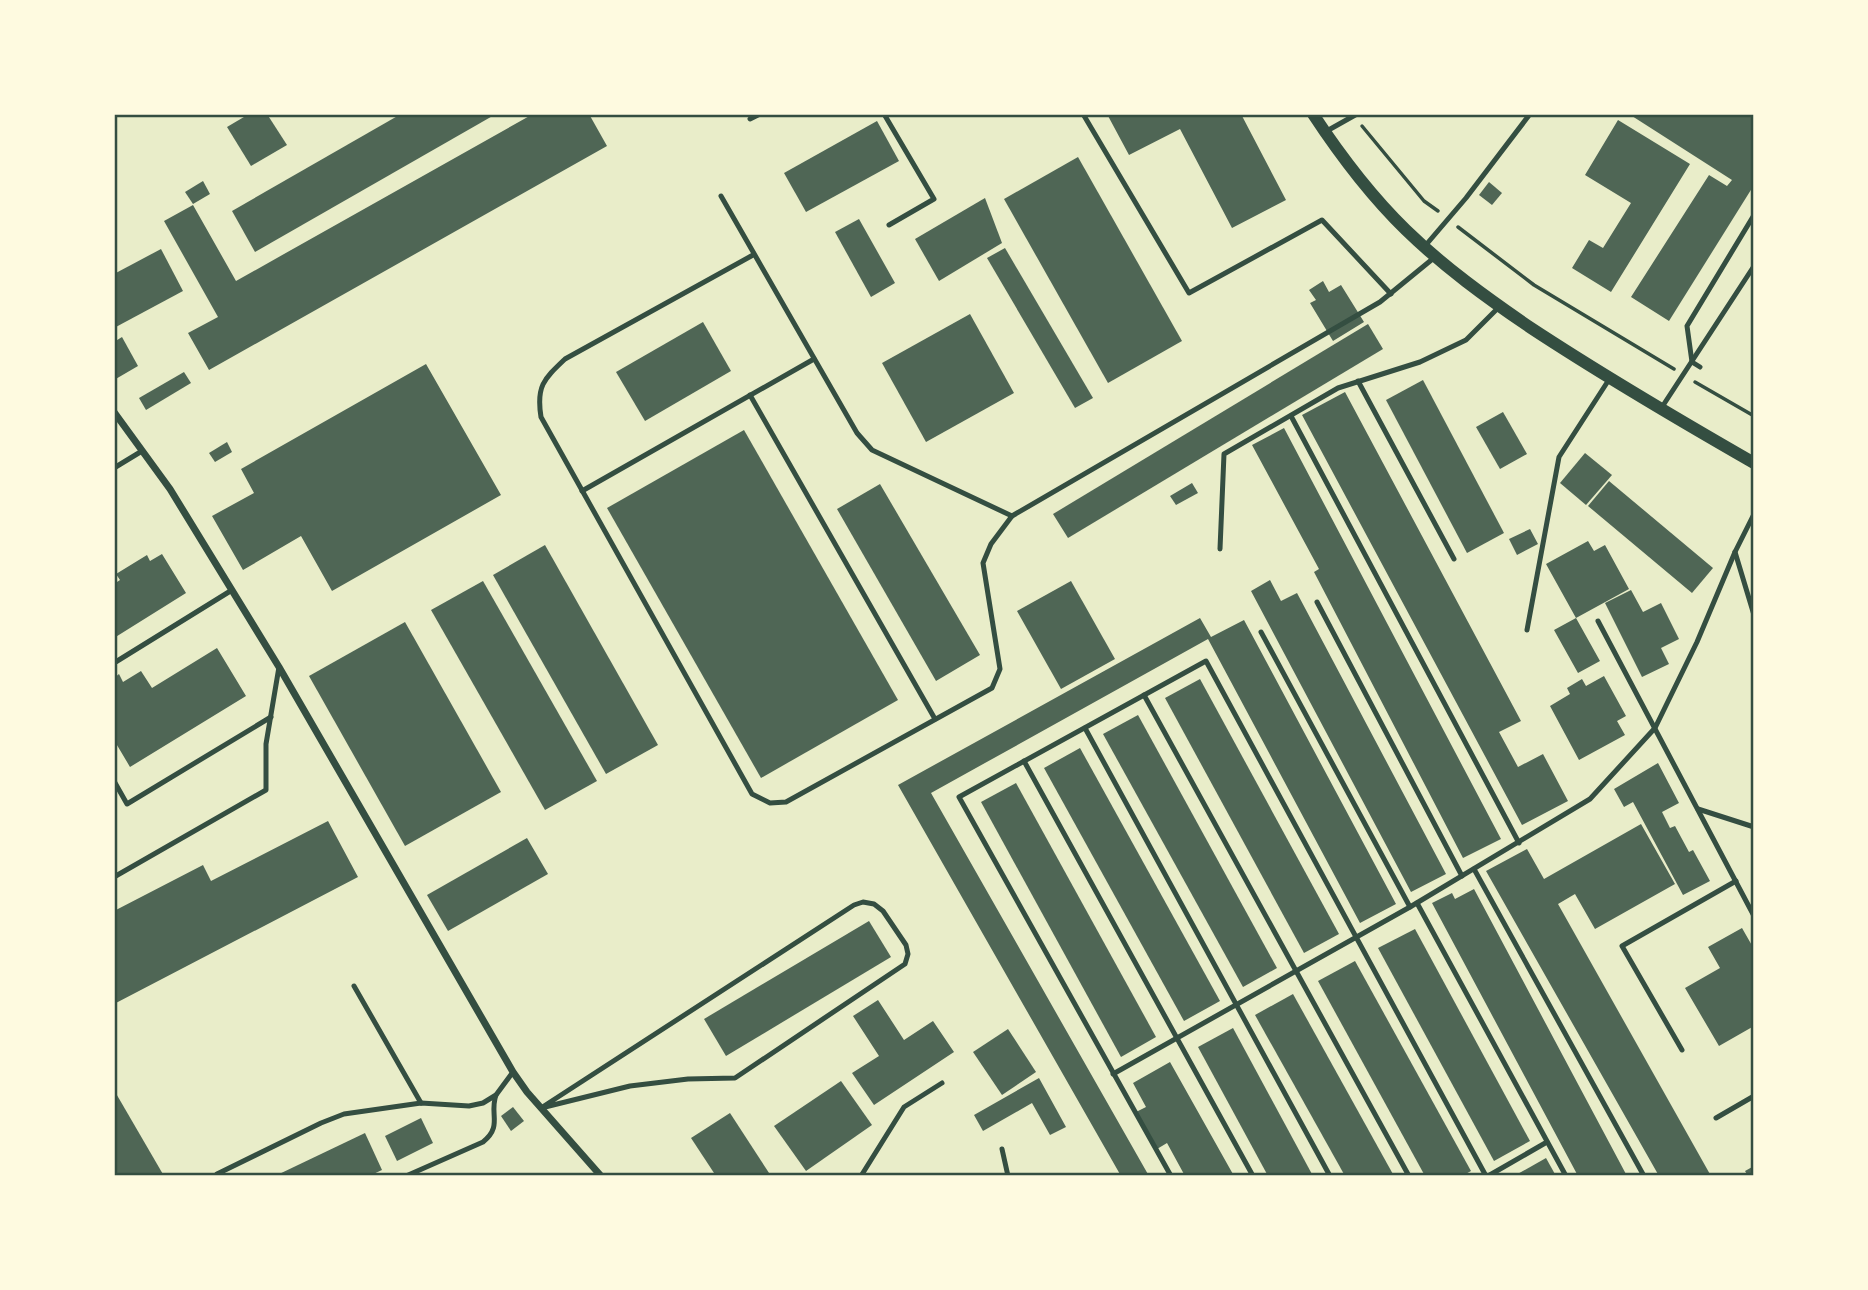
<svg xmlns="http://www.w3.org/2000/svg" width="1868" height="1290" font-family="Merriweather,serif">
  <rect width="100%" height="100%" fill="#e9edc9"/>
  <!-- building -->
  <g fill="#4f6655">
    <path d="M249,114H267L287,145L251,166L227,127Z"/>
    <path d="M401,114H496L255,252L232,211Z"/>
    <path d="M533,114H589L607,146L209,370L188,333L218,317L164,221L193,205L236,281Z"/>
    <path d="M1107,114H1241L1286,200L1232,228L1180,129L1129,155Z"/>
    <path d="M1634,114H1754V185L1669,321L1631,297L1709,175L1727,186L1732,180L1632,116Z"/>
    <path d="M1618,120L1690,164L1611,292L1572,268L1589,240L1603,248L1631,203L1585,175Z"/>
    <path d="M877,121L899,161L806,212L784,173Z"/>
    <path d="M1078,157L1182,341L1108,383L1004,199Z"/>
    <path d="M203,181L210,194L193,204L185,192Z"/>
    <path d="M1489,182L1502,193L1492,205L1479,195Z"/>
    <path d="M985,198L1002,243L939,281L915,239Z"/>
    <path d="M859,219L895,283L871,297L835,232Z"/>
    <path d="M1005,248L1093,398L1075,408L987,258Z"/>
    <path d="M161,249L183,291L114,328V274Z"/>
    <path d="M1323,281L1329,292L1341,285L1364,322L1333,341L1310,303L1316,300L1309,290Z"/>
    <path d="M970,314L1014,393L926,442L882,363Z"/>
    <path d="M703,322L731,371L645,421L616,372Z"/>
    <path d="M1368,324L1383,349L1068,538L1053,514Z"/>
    <path d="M122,337L138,366L114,380V342Z"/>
    <path d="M426,364L501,495L332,591L301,536L243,570L212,516L254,493L241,469Z"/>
    <path d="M184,372L191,383L146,410L139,398Z"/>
    <path d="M1423,380L1504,533L1467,553L1386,400Z"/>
    <path d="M1345,392L1521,721L1499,732L1518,767L1543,754L1568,801L1522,825L1302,415Z"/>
    <path d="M1503,412L1527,454L1500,469L1476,427Z"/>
    <path d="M1284,428L1501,839L1463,858L1314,572L1319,569L1252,445Z"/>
    <path d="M744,430L898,700L761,778L607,508Z"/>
    <path d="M227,442L232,452L215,462L209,453Z"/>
    <path d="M1585,453L1612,475L1586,505L1560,483Z"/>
    <path d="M1609,481L1713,568L1692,593L1588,506Z"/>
    <path d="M1192,483L1198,493L1176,505L1170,496Z"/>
    <path d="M880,484L980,655L936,681L837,509Z"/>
    <path d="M1530,529L1538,544L1517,555L1509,539Z"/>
    <path d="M1588,541L1594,551L1605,545L1629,589L1576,618L1600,661L1578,673L1554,630L1576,618L1546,564Z"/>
    <path d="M545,545L658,745L606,774L493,575Z"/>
    <path d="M162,554L186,593L114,638V584L120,580L116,574L147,555L150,561Z"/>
    <path d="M1270,580L1281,601L1297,593L1446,874L1411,892L1251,591Z"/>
    <path d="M483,581L597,781L545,810L431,610Z"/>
    <path d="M1071,581L1115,659L1061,689L1017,611Z"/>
    <path d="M1631,590L1643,612L1661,603L1679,639L1661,648L1669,664L1642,677L1605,603Z"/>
    <path d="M1200,618L1211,637L1244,620L1396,904L1360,923L1208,639L931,793L1149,1176H1121L898,785Z"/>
    <path d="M405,622L501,792L405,846L309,676Z"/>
    <path d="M217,648L246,696L130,767L114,740V678L119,674L123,682L141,671L152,688Z"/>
    <path d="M1604,676L1626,716L1617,721L1625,735L1579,760L1550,706L1570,694L1567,688L1582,679L1586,686Z"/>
    <path d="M1200,679L1339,934L1304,953L1165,698Z"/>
    <path d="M1138,715L1277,968L1243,987L1103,734Z"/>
    <path d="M1080,748L1220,1001L1184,1021L1044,768Z"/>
    <path d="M1658,763L1679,803L1662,812L1670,828L1675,826L1689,852L1693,850L1710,881L1683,895L1633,802L1624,807L1614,789Z"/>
    <path d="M1016,783L1156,1037L1121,1057L981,802Z"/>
    <path d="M328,821L358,877L114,1004V911L203,865L211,881Z"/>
    <path d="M1641,824L1675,884L1595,929L1575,894L1558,904L1711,1176H1659L1486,871L1527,849L1544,879Z"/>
    <path d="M527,838L548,874L448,931L427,895Z"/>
    <path d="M1474,889L1627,1176H1578L1432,903L1452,893L1455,899Z"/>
    <path d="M869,921L891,957L726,1056L704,1019Z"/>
    <path d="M1742,928L1754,949V1026L1719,1046L1685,988L1720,968L1708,947Z"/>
    <path d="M1415,929L1530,1141L1494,1161L1378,948Z"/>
    <path d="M1355,961L1471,1171L1462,1176H1425L1318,981Z"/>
    <path d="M1293,994L1394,1176H1345L1255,1015Z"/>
    <path d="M878,1000L904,1040L933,1021L954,1052L874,1105L852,1073L879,1056L853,1016Z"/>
    <path d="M1233,1028L1313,1176H1268L1198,1047Z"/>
    <path d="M1008,1029L1036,1072L1002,1095L973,1052Z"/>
    <path d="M1170,1062L1234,1176H1185L1167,1143L1157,1149L1136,1112L1146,1107L1133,1083Z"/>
    <path d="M1039,1078L1066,1127L1050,1135L1032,1103L983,1131L974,1115Z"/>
    <path d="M841,1081L872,1125L806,1171L774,1126Z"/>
    <path d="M114,1090L164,1176H114Z"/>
    <path d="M513,1107L524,1121L511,1131L501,1116Z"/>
    <path d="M730,1113L771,1176H716L691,1138Z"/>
    <path d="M421,1118L433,1143L397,1161L385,1136Z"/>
    <path d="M365,1133L382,1170L369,1176H275Z"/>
    <path d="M1546,1158L1556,1176H1514Z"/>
    <path d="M1754,1166V1176H1748L1745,1171Z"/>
  </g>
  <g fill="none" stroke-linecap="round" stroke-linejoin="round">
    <!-- path -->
    <g stroke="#344e41" stroke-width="3.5">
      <path d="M1362,126L1424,201L1438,211"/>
      <path d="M1458,227L1534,285L1674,369"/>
      <path d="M1695,382L1754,416"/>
    </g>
    <!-- service -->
    <g stroke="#344e41" stroke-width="5">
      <path d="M884,114L934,199L889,225"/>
      <path d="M1083,114L1189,293L1322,220L1391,294"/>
      <path d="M750,119L760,114"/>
      <path d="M1325,132L1357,114"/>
      <path d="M721,196L857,433L872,450L1012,516"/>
      <path d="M1425,246L1466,198L1530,114"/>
      <path d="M753,255L565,359C544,379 536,386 541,417L752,794L770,803L786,802L992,688L1000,669L983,563L991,544L1012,516L1380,302L1435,257"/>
      <path d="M1700,367L1692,362L1687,326L1754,215"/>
      <path d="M1358,381L1454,559"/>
      <path d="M750,395L935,719"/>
      <path d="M1662,407L1754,266"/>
      <path d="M1291,416L1519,843"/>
      <path d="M114,468L142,451"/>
      <path d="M582,491L814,359"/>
      <path d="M1220,549L1224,454L1338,388L1420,362L1466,340L1500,306"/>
      <path d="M1735,552L1754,615"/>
      <path d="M1317,602L1462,876"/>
      <path d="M1598,621L1754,916"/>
      <path d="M1527,630L1559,457L1610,378"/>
      <path d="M1261,632L1410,907"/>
      <path d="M114,663L232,590"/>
      <path d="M1144,695L1409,1176"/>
      <path d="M1085,728L1330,1176"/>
      <path d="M1024,761L1253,1176"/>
      <path d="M114,781L127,804L271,717"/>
      <path d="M1698,809L1754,827"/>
      <path d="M1474,869L1644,1176"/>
      <path d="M114,877L266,790V744L279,667"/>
      <path d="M863,902L874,904L883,911L906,945L908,954L905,964L735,1078L688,1079L630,1086L541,1108L854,905Z"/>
      <path d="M1417,903L1566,1176"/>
      <path d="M354,986L421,1103"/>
      <path d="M1682,1050L1622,946L1736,881"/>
      <path d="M1113,1074L1410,907L1590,799L1655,728L1697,642L1735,552L1754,514"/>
      <path d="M1716,1118L1754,1096"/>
      <path d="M1002,1149L1008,1176"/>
      <path d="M217,1174L321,1123L344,1114L421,1103L469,1106L483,1103L496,1095L513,1072"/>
      <path d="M406,1176L483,1142C503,1126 489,1114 496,1095"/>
      <path d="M861,1176L904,1107L942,1083"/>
      <path d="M1171,1176L959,797L1206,661L1486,1176"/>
      <path d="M1488,1176L1547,1142"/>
    </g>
    <!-- minor -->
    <path stroke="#344e41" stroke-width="7" d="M114,412L170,489L279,667L513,1072L527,1092L601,1176"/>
    <!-- tertiary -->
    <path stroke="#344e41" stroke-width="12" d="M1313,114C1340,155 1370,195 1406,230C1444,267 1487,298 1531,328C1604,376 1679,420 1754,463"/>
  </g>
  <!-- border -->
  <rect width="1868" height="1290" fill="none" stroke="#fefae0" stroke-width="231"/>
  <rect x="116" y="116" width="1636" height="1058" fill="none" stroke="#344e41" stroke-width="2.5"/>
</svg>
